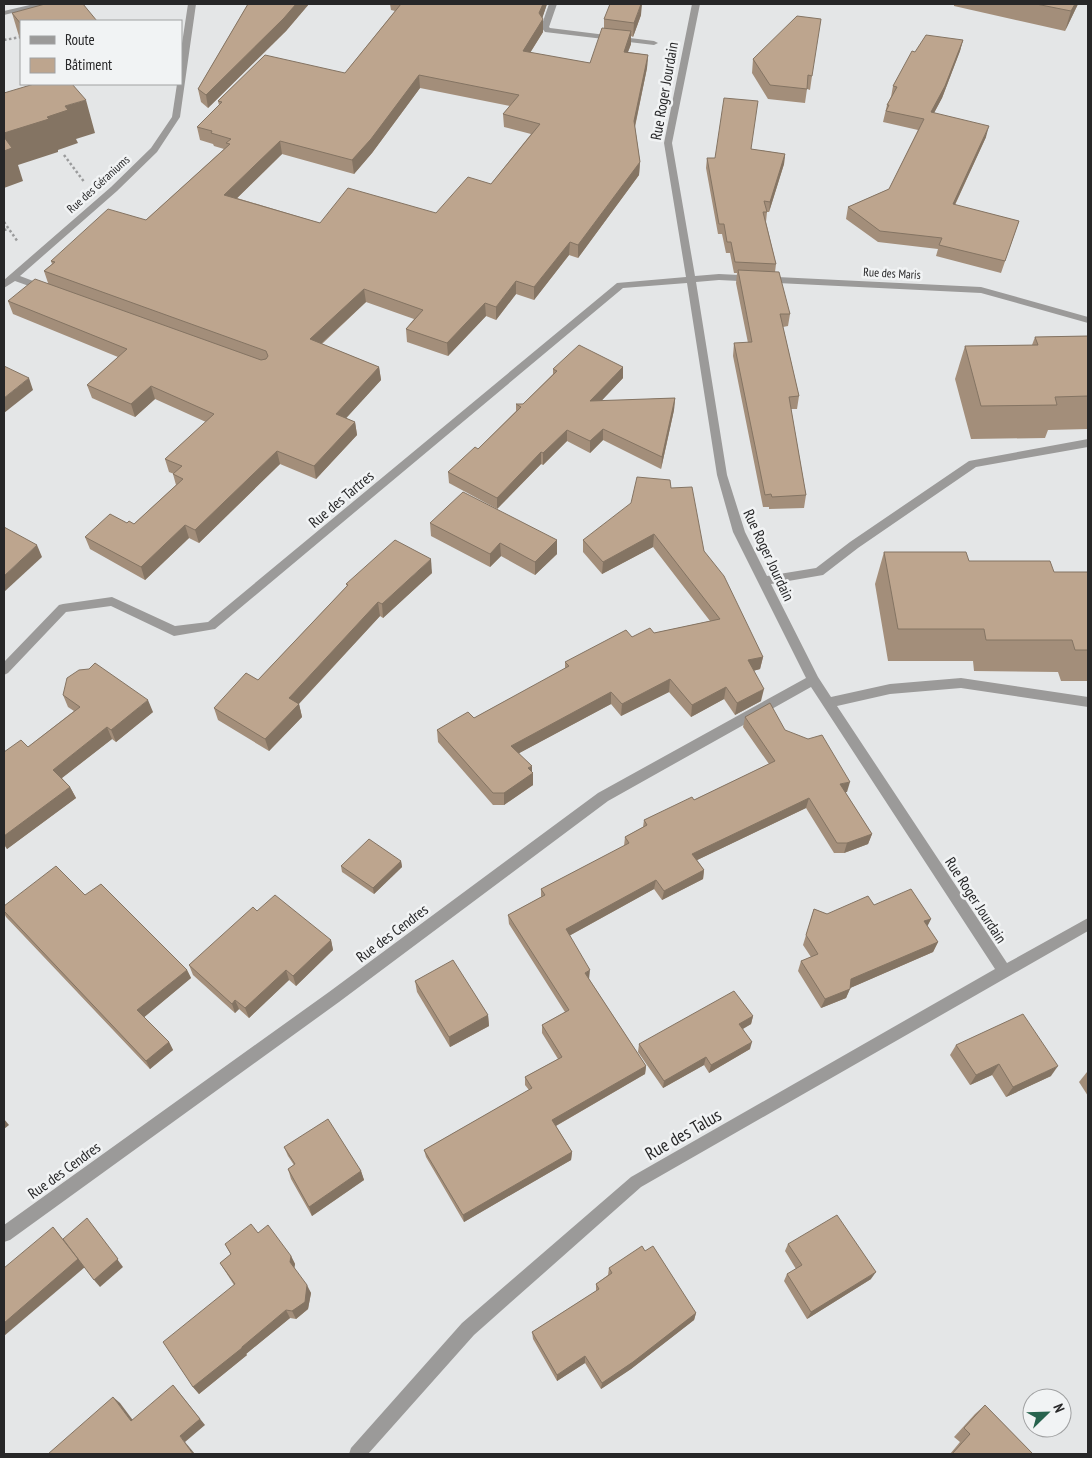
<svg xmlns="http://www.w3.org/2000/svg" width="1092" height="1458" font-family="'PT Sans Narrow',sans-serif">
  <rect width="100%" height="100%" fill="#e4e6e7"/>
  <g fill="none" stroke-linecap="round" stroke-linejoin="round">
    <!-- path -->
    <g stroke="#9a9b9c" stroke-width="2.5" stroke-dasharray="2.5 2.5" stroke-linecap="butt">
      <path d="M4,40L21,37"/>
      <path d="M64,155L85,183"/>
      <path d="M4,222L18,242"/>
      <path d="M4,230L9,229"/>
    </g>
    <!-- minor -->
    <g fill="#9b9a99" fill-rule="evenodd">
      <path d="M34,4H48L4,15V11Z"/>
      <path d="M188,4H196L180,117L157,152L117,191L20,276L49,287V291H43L15,281L4,288V280L111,187L151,148L172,117L177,84H181V50Z"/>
      <path d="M549,4H557L549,27L550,28L654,41L658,43L654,45L545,32L541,27Z"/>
      <path d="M692,4H700L672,143L695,276L719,274L981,287L1088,317V323L981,293L719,280L696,282L727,475L745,532L767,576L816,568L850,542L969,461L1088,439V447L976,467L858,548L823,575L771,584L818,677L831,697L890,684L961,678L1088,697V707L961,688L890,694L837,706L1007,963L1088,918V931L641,1187L474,1335L368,1454H349L351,1448L462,1323L631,1177L995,969L811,687L608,801L339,1002L10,1240L4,1242V1225L329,992L598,793L806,678L733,532L717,475L687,283L623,288L215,629L174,636L111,606L66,612L8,673L4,675V662L59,605L63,604L112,597L175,626L208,622L617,283L686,277L664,143Z"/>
    </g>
  </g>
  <!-- wall -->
  <g fill="#a38e7a" fill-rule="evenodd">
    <path d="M248,4H309L286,31L208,108L201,102L198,89Z"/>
    <path d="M390,4H547L542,18L543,32L530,53L590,63L604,28V19L641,15L633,37L631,36V44L628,52L648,55L647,68L635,127L640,162L639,175L578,258L569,255L534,300L516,294L496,320L486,316L448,356L407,342L406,329L414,319L366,302L322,344L379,367L381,380L346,418L355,422L357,435L316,479L280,464L199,543L189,538L145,580L90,549L85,537L127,523L134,524L176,485L173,474H174L169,472L165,459L206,422L155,399L135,417L92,398L87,385L118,357L13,314L8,301L48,283L44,271L52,264L51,261L146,220L224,149L214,146L213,144L200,140L197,127L219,105L218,101L345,73L395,11L391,10ZM420,88L510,106L503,114L504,127L531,134L491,184L436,213L320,223L237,198L282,154L354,174L372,153Z"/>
    <path d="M954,4H1078L1065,31L954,6Z"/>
    <path d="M12,13L21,21V43Z"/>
    <path d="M963,40L960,51L942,98L934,113L986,137L955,205L1019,221L1001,273L936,256L938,249L878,242L846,219L848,207L889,189L918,130L883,122L887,105L891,97L893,86L915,52Z"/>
    <path d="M753,59L812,76L810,90L807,89L805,103L768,99L752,73Z"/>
    <path d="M751,149L785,154L784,164L769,212H767L766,222L776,264L775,272L790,314L788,326L783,327L799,396L797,409H791L806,495L804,508L769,509V507H763L733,356L734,343H748L736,283L737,273H734L730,253H726L722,234H718L706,168L707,158H715Z"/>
    <path d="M1088,336V429L1048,430L1045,438L971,439L955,379L965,346L1032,345L1035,337Z"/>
    <path d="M553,369L623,378L601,401L675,398L674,410L661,469L603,440L590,453L567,441L543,465L541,464L497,509L449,483L448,472L478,449L516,411V404H523L553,374Z"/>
    <path d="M671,488L704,551L763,657L760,669L753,671L761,701L735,715L724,699L691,717L669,692L621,716L611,704L519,753L532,772L533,785L504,805H493L438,742L437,730L474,718L565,669V662L632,637L654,633L710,621L653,547L602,574L583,552V540Z"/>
    <path d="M430,523L557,554L535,575L501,556L490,567L431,536Z"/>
    <path d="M884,552L969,561L1054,572H1088V681H1061L1058,672L974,671L973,661H888L875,584Z"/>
    <path d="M432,573L383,618L380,616L299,704L302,717L269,751L218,720L214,708L258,680L347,586L346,584Z"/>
    <path d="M63,695L153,712L116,742L112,739L62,778L70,787L76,798L7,849L4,845V752L28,747L74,711L68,707Z"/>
    <path d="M745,717L785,730L847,792H845L872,834L868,844L844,853H834L806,808L697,860L704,870L703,879L662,900L654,889L569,936L589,979L646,1066L645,1074L556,1126L572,1152L571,1160L464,1222L426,1157L424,1150L529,1090L525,1085V1077L558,1059L542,1033V1025L565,1012L509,924L508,915L541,897V889L624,846L625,837L643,827L644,820L694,800L769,764L743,727Z"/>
    <path d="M401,861L402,867L374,894L342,872L341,866Z"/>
    <path d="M85,895L187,970L191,978L144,1017L169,1042L173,1050L150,1069L6,917L4,913V906Z"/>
    <path d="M874,905L931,919L927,926L938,942L933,952L850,988L846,998L821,1008L798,971L801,961L811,957L803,945L814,909L827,914Z"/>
    <path d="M257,911L331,940L333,950L296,986L289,980L249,1018L239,1009L235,1013L193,975L189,965Z"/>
    <path d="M415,981L488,1015L489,1026L450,1047L417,992Z"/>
    <path d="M753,1016L751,1024L743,1029L750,1049L709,1073L704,1065L663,1088L638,1052L639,1044Z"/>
    <path d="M956,1045L1051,1076L1006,1097L992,1075L970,1085L950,1055Z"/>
    <path d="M1087,1072H1088V1096L1079,1082Z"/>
    <path d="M284,1147L361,1171L364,1180L312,1216L291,1179L288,1169L294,1165L288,1156Z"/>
    <path d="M258,1233L291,1256L295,1264L294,1268L311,1293L308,1309L296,1319L290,1318L246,1354L247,1355L199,1394L193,1387L234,1285L220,1263L231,1255L225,1244Z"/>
    <path d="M788,1244L871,1279L807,1319L784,1281L787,1274L796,1269L785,1251Z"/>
    <path d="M645,1251L696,1313L694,1320L631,1369L601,1389L585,1363L557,1381L533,1339L532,1332L596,1291V1284L608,1275L609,1268Z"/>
    <path d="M985,1405L1033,1454H950L960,1442L954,1437L975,1414Z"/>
  </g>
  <!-- shaded-wall -->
  <g fill="#847463">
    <path d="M296,4H309L286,31L208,108L206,95Z"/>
    <path d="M543,4H547L541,22L543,19V32L523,64V51Z"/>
    <path d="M641,4H642L641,15L633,37L634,23Z"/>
    <path d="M1075,4H1078L1065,31L1071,11Z"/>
    <path d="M631,31V44L623,65L624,52Z"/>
    <path d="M963,40L960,51L942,98L928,124L931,112Z"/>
    <path d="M648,55L647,68L633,135L634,121Z"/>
    <path d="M419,75L420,88L372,153L354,174L352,160Z"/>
    <path d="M86,100L95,133L76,139L78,143L58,150V152L18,165L23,181L4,188V133L47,117L65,106Z"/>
    <path d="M989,126L986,137L950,215L953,204Z"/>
    <path d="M280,141L282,154L227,208L224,195Z"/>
    <path d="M785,154L784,164L769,212L770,202Z"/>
    <path d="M640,162L639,175L578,258V245Z"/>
    <path d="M570,242L569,255L534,300V287Z"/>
    <path d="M516,281V294L496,320V307Z"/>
    <path d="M364,289L366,302L312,352L310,339Z"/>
    <path d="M485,303L486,316L448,356L447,343Z"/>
    <path d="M379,367L381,380L338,427L336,414Z"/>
    <path d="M623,367V378L590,413V401Z"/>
    <path d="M29,378L33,390L4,413V398Z"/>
    <path d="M151,386L155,399L135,417L131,404Z"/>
    <path d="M675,398L674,410L661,469L662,457Z"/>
    <path d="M355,422L357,435L316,479L314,466Z"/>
    <path d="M603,429V440L590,453V441Z"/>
    <path d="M567,430V441L543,465V453Z"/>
    <path d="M277,451L280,464L199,543L195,530Z"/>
    <path d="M541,452V464L497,509V498Z"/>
    <path d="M185,525L189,538L145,580L141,567Z"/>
    <path d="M654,534L653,547L602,574L603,562Z"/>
    <path d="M557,540V554L535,575V562Z"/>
    <path d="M500,543L501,556L490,567V554Z"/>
    <path d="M37,545L42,557L4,592V576Z"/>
    <path d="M431,559L432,573L383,618L382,604Z"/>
    <path d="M378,602L380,616L292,711L289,698Z"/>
    <path d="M763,657L760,669L745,673L748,660Z"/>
    <path d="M670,679L669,692L621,716L622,704Z"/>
    <path d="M726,687L724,699L691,717L692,705Z"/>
    <path d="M764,689L761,701L735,715L737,703Z"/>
    <path d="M611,692V704L512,757L511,746Z"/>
    <path d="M148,700L153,712L116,742L111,730Z"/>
    <path d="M299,704L302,717L269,751L265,739Z"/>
    <path d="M107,727L112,739L58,781L53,770Z"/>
    <path d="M532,766V774L533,773V785L504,805V793L528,768Z"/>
    <path d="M850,782L847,792L837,794L840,784Z"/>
    <path d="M70,787L76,798L7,849L4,843V836Z"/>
    <path d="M809,798L806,808L691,863L692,854Z"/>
    <path d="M872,834L868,844L844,853L847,843Z"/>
    <path d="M401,861L402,867L374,894L373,888Z"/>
    <path d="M704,870L703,879L662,900L664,891Z"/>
    <path d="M656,880L654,889L565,938L566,929Z"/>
    <path d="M931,919L926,929L924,921Z"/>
    <path d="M331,940L333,950L296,986L293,976Z"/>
    <path d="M938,942L933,952L848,989L851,979Z"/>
    <path d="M187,970L191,978L142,1019L137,1010Z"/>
    <path d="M286,970L289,980L249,1018L245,1008Z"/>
    <path d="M590,970L589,979L585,973Z"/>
    <path d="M850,989L846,998L821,1008L825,999Z"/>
    <path d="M235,1000L239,1009L235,1013L232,1004Z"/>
    <path d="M488,1015L489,1026L450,1047L449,1037Z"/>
    <path d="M753,1016L751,1024L737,1032L739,1024Z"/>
    <path d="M169,1042L173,1050L150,1069L146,1061Z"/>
    <path d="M752,1042L750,1049L709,1073L711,1065Z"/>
    <path d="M706,1057L704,1065L663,1088L664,1081Z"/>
    <path d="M999,1064L992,1075L970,1085L976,1075Z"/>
    <path d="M646,1066L645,1074L552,1128V1120Z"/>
    <path d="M1058,1066L1051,1076L1006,1097L1013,1087Z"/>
    <path d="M4,1119L9,1125L4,1129Z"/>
    <path d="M572,1152L571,1160L464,1222L463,1215Z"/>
    <path d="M361,1171L364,1180L312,1216L309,1207Z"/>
    <path d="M93,1226L123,1267L100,1287L94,1280Z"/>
    <path d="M53,1227L85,1267L4,1336V1323Z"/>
    <path d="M291,1256L295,1264L294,1270L290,1262Z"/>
    <path d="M876,1272L871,1279L807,1319L811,1312Z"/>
    <path d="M307,1285L311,1293L308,1309L296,1319L292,1311Z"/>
    <path d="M286,1310L290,1318L246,1354L247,1355L199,1394L193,1387Z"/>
    <path d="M696,1313L694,1320L631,1369L601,1389L602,1383Z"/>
    <path d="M585,1356V1363L557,1381V1375Z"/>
    <path d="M173,1385L205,1425L185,1442L195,1454H193L180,1436Z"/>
    <path d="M113,1397L120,1403L138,1427L131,1421Z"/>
  </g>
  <!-- building -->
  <g fill="#bda58e" stroke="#847463" fill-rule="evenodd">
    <path d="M45,4H83L97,21H21V24L12,13Z"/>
    <path d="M248,4H296L284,18L206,95L198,89Z"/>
    <path d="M401,4H543L539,13L543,19L523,51L590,63L602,28L631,31L624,52L648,55L634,121L640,162L578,245L570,242L534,287L516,281L496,307L485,303L447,343L406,329L423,310L364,289L310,339L379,367L336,414L355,422L314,466L277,451L195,530L185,525L141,567L85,537L110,514L127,523L129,521L134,524L183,479L173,474L182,466L165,459L214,414L151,386L131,404L87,385L127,349L8,301L35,279L261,360L266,359L268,356L266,351L44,271L55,262L51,261L108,209L146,220L230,144L226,143L231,139L211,133L212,131L197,127L222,102L218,101L265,55L345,73ZM419,75L519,95L503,114L540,124L491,184L468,177L436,213L348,188L320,223L224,195L280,141L352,160L371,139Z"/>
    <path d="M610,4H641L634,23L604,19Z"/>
    <path d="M1036,4H1075L1071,11Z"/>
    <path d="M797,16L821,19L812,76L808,75L807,89L770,85L753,59Z"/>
    <path d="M926,35L963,40L945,86L931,112L989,126L953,204L1019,221L1005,261L939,245L942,238L880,231L848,207L889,189L924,119L886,111L889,105H887L897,87L893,86L912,51L915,52Z"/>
    <path d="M34,84H72L86,100L65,106L68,110L47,117L49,119L4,133V93Z"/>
    <path d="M724,98L758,101L751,149L785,154L770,202L764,201L767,212H763L776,264L735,262L731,242H727L724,224H719L707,158H715Z"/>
    <path d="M4,137L12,148L4,151Z"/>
    <path d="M738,270L779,272L790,314H780L799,396L789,397L806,495L772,497L771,494L765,495L734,343L752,342Z"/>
    <path d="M1088,336V396L1055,397L1057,405L981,406L965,346L1038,345L1035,337Z"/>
    <path d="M579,345L623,367L590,401L675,398L662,457L603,429L590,441L567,430L543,453L541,452L497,498L448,472L475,447L478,449L521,407L516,404H523L557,371L553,369Z"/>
    <path d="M4,366L29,378L4,398Z"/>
    <path d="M637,477L670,480L671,488L692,487L704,551L724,576L763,657L748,660L764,689L737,703L726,687L692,705L670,679L622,704L611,692L511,746L532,766L528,768L533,773L504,793H493L437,730L468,712L474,718L569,666L565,662L626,630L632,637L650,628L654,633L720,619L654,534L603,562L583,540L631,503Z"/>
    <path d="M463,492L557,540L535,562L500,543L490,554L430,523Z"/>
    <path d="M4,527L37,545L4,576Z"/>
    <path d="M395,540L431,559L382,604L378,602L289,698L299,704L265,739L214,708L246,673L258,680L348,585L346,584Z"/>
    <path d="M884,552H966L969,561H1050L1054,572H1088V650H1075L1072,640H986L984,629H898Z"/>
    <path d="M95,663L148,700L111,730L107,727L53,770L70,787L4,836V752L21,740L28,747L80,707L63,695L67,678L79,670L89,669Z"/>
    <path d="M770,703L785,730L808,739L822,735L850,782L840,784L872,834L847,843H837L809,798L692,854L704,870L664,891L656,880L566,929L590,970L585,973L646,1066L552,1120L572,1152L463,1215L424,1150L532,1088L525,1077L562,1057L542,1025L569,1010L508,915L545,895L541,889L629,843L625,837L647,825L644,820L692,797L694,800L775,761L745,717Z"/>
    <path d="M369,839L401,861L373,888L341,866Z"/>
    <path d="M56,866L85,895L101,884L187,970L137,1010L169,1042L146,1061L4,911V906Z"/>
    <path d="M911,889L931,919L924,921L938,942L851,979L850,989L825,999L801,961L818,954L806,935L814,909L827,914L868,896L874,905Z"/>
    <path d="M275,895L331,940L293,976L286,970L245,1008L235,1000L232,1004L189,965L253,907L257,911Z"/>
    <path d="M453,960L488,1015L449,1037L415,981Z"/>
    <path d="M734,991L753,1016L739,1024L752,1042L711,1065L706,1057L664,1081L639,1044Z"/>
    <path d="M1023,1014L1058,1066L1013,1087L999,1064L976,1075L956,1045Z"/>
    <path d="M328,1119L361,1171L309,1207L288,1169L295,1164L284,1147Z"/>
    <path d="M837,1215L876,1272L811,1312L787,1274L802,1265L788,1244Z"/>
    <path d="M87,1218L118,1259L94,1280L63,1239Z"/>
    <path d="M251,1224L258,1233L268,1225L291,1256L290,1262L307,1285L305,1302L292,1311L286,1310L242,1347V1348L193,1387L163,1342L235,1284L220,1263L231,1254L225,1244Z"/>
    <path d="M53,1227L78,1259L4,1323V1268Z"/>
    <path d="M642,1246L645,1251L653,1246L696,1313L633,1362L602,1383L585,1356L557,1375L532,1332L599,1289L596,1284L612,1273L609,1268Z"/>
    <path d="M173,1385L200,1419L180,1436L193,1454H48L113,1397L131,1421Z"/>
    <path d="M985,1405L1033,1454H952L970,1434L964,1428Z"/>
  </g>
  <g text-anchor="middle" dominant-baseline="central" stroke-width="5" stroke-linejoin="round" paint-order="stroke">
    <!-- far-street labels -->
    <g font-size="12" fill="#272728" stroke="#f1f3f4">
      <text transform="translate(98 184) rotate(-42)">Rue des Géraniums</text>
      <text transform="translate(892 273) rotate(3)">Rue des Maris</text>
    </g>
    <!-- street labels -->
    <g font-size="15" fill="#272728" stroke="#f1f3f4">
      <text transform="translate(664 91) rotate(-80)">Rue Roger Jourdain</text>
      <text transform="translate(341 499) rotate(-40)">Rue des Tartres</text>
      <text transform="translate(769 555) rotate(65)">Rue Roger Jourdain</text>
      <text transform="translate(976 900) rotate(57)">Rue Roger Jourdain</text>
      <text transform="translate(392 933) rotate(-37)">Rue des Cendres</text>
      <text transform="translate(64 1170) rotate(-36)">Rue des Cendres</text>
    </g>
    <!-- near-street labels -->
    <g font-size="18" fill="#272728" stroke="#f1f3f4">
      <text transform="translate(683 1134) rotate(-30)">Rue des Talus</text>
    </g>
  </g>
  <!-- border -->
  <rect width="1092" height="1458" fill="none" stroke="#272728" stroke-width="10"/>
  <!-- legend -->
  <rect x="20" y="20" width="162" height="65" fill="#f1f3f4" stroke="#a0a1a2"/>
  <rect x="30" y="36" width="25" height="8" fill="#9b9a99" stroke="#a0a1a2"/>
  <text x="65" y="45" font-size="15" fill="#272728">Route</text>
  <rect x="30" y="58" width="25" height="15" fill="#bda58e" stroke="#a0a1a2"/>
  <text x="65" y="70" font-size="15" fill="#272728">Bâtiment</text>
  <!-- north arrow -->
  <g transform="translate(1047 1413) rotate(67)"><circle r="24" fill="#f1f3f4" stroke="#a0a1a2"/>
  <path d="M0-4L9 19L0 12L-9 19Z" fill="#27634e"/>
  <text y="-8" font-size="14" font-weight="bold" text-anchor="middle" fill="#272728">N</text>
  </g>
</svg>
